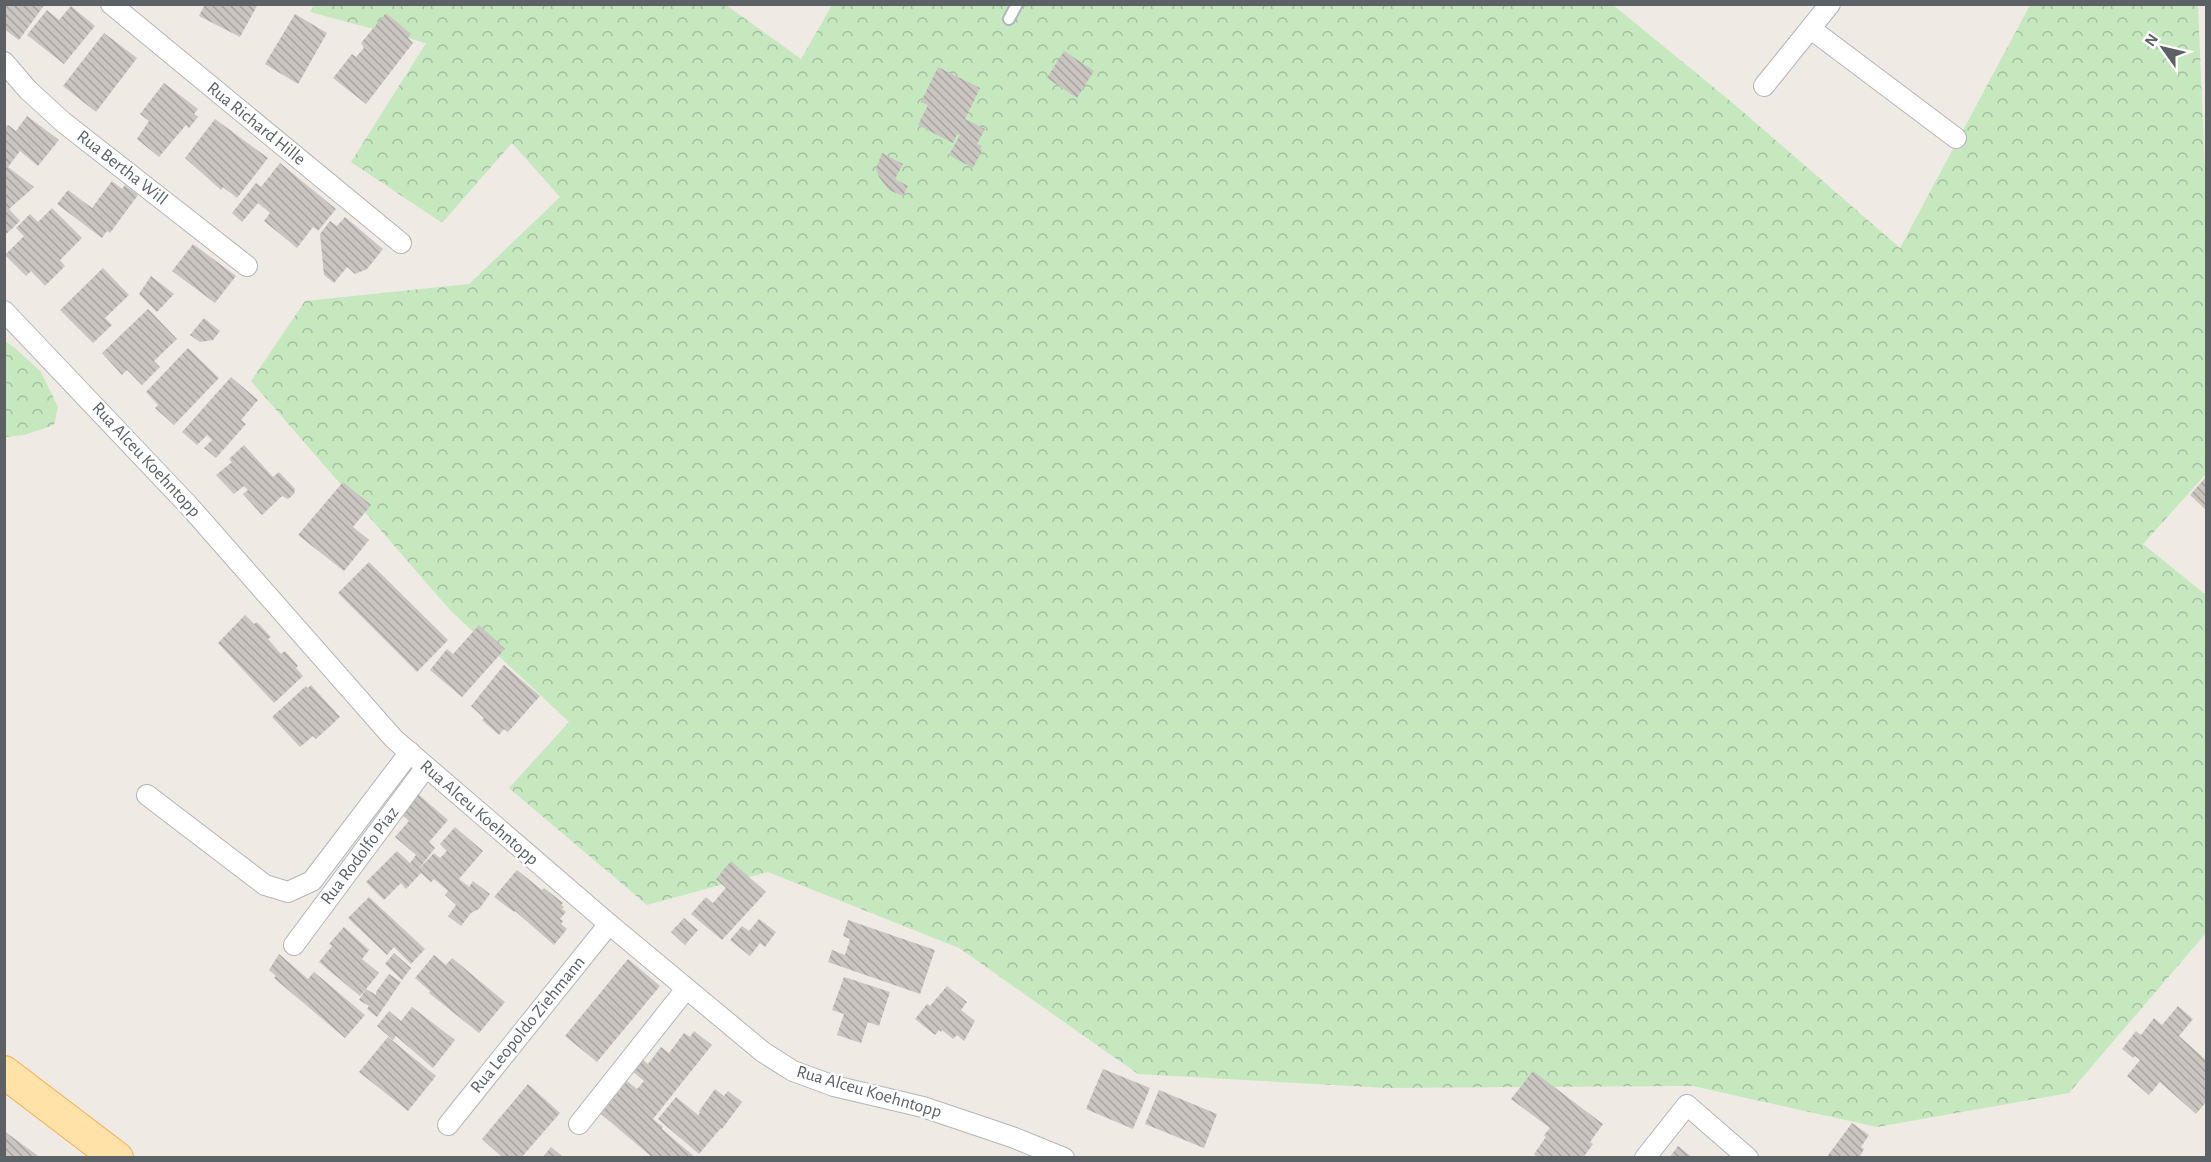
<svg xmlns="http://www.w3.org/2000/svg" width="2211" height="1162" font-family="'Alegreya Sans',sans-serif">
  <defs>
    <pattern id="forest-crowns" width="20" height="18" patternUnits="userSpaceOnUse" patternTransform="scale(1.5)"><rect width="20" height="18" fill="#c6e8bf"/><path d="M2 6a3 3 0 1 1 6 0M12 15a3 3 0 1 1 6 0" fill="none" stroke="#a4bf9f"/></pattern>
    <pattern id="building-back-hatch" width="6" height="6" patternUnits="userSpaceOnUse" patternTransform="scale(1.5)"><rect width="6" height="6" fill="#cac5c0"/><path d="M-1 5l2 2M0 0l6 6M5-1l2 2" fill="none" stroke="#a7a3a0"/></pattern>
  </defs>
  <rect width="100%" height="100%" fill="#efeae3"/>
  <!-- forest -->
  <g fill="url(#forest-crowns)">
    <path d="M314,5H726L801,59L832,5H1613L1734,104L1900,248L2030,5H2198L2206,195V474L2143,544L2206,595V933L2069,1093L1877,1127L1693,1086L1387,1088L1138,1074L959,948L768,872L647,905L509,788L569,722L450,610L251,381L305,301L469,284L560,197L512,143L442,223L351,162L426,43L310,12Z"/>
    <path d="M5,341L15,348L41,372L58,407L54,425L24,435L5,437Z"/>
  </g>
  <!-- building -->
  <g fill="url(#building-back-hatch)">
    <path d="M4,4H45L19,40L4,29Z"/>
    <path d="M205,4H258L240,37L199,16Z"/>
    <path d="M71,6L95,26L64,64L27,35L47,10L59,20Z"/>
    <path d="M386,13L411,34L408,38L413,43L366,104L333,78L352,54L356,57L364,48L361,43Z"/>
    <path d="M295,14L327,33L298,84L265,64Z"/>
    <path d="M104,33L137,58L96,112L63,86Z"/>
    <path d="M1064,51L1094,71L1077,98L1047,78Z"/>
    <path d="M938,67L980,88L965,119L985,129L977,144L982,146L980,149L982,150L973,168L949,155L960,135L957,134L953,143L918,125L928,105L921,102Z"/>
    <path d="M164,83L198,109L194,114L198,117L189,128L186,125L159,157L137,139L149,121L140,114Z"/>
    <path d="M27,116L59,140L38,166L20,151L8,167L34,187L9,209L20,221L4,236V167L6,165L4,164V128L8,125L16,131Z"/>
    <path d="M215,119L268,158L237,198L223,187L221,190L185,158Z"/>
    <path d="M882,153L903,164L895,179L908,186L903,196L889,190L879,177L876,169Z"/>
    <path d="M280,163L336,209L318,231L313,227L297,248L264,221L270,213L258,203L242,222L232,213L256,183L261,187Z"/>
    <path d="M112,181L122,189L125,185L138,195L110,233L107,231L102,238L57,204L68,190L92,208Z"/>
    <path d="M52,208L82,238L60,260L65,266L45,286L31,271L26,276L5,255L24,236L16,228L30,214L38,222Z"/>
    <path d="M345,217L383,249L367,269L355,274L347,267L334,283L324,275L320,234L330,221L337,226Z"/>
    <path d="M193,244L236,276L215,303L172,271Z"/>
    <path d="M103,268L129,295L105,318L112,325L93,343L60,310Z"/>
    <path d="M151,276L174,294L157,312L139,294Z"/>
    <path d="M148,309L177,339L154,361L160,367L142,385L127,370L122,375L102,353Z"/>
    <path d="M204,318L220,331L213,340L200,342L190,335Z"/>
    <path d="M188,348L219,378L174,425L155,408L158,405L146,392Z"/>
    <path d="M231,377L258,400L241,420L246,424L216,458L204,448L212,440L207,435L197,445L182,432Z"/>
    <path d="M244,445L273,477L279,472L295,489L294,494L288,499L282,496L262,515L243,494L248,490L244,486L234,494L216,475L232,462L229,459Z"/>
    <path d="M2206,477V510L2190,495Z"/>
    <path d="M343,482L371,505L353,527L369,540L344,571L298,535Z"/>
    <path d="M369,562L448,640L417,672L338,593Z"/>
    <path d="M245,615L254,624L257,622L271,637L268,639L281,654L285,651L298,666L296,668L303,676L274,703L218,643Z"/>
    <path d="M479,625L505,649L462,697L430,670L447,649L453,654Z"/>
    <path d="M504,665L540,696L508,732L504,729L499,735L482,720L484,718L471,706Z"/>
    <path d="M311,685L340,717L316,739L313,736L300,747L272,717L306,686L308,688Z"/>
    <path d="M418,794L448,820L429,842L435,848L418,870L434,853L440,858L447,851L440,844L455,827L483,851L459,879L469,887L473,881L490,894L479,909L471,913L461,926L448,916L456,905L445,895L448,891L434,879L431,882L421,873L406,889L401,883L384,900L366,882L397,851L410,863L416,855L395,837L409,821L401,814Z"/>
    <path d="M731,861L766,892L722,940L691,914L706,897L713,903L726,888L716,879Z"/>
    <path d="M517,870L542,890L544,888L563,903L561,905L564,907L562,909L566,912L560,919L563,921L561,924L567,929L554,945L515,911L514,912L494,897Z"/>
    <path d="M369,897L425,949L411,964L394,947L387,955L348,918Z"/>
    <path d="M684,918L698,930L685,945L671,932Z"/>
    <path d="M759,919L776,932L765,947L760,943L750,956L730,940L742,926L749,931Z"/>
    <path d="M848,920L935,950L920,994L828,962L832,950L845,955L850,939L843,936Z"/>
    <path d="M344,927L369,950L362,959L379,973L366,989L376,995V992L389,974L401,982L377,1017L367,1009L369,1006L359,1000L366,989L360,996L319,962L332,946L329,944Z"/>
    <path d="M394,953L411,968L402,980L385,964Z"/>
    <path d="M279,954L308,979L314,972L365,1015L345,1038L274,978L276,976L269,970Z"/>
    <path d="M434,955L446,965L452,958L505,1002L479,1033L429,993L430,991L415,978Z"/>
    <path d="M628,959L660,986L597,1062L565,1036Z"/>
    <path d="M844,977L890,992L879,1026L868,1022L861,1043L837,1035L844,1014L832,1010Z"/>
    <path d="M947,986L967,1002L961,1010L975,1021L964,1041L957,1035L953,1039L942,1030L941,1032L939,1030L935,1035L915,1019L927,1004L930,1006Z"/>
    <path d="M2178,1006L2193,1019L2179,1036L2206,1060V1102L2196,1114L2160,1082L2149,1095L2127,1076L2140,1060L2135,1056L2133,1058L2122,1049L2136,1031L2141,1035L2154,1018L2162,1025Z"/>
    <path d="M412,1007L455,1040L433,1068L396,1036L393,1040L377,1026L389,1011L401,1021Z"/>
    <path d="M694,1031L712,1045L653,1119L663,1127L662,1129L696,1158H653L601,1114L627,1081L637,1089L644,1081L632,1071L642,1059L648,1064L661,1047L669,1053L684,1033L690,1037Z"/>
    <path d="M388,1037L436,1076L408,1111L359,1072Z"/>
    <path d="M1103,1069L1150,1088L1133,1129L1086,1109Z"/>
    <path d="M1533,1071L1603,1124L1590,1142L1593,1144L1583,1158H1538L1534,1154L1546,1137L1544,1135L1550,1128L1511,1099Z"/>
    <path d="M528,1084L560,1113L521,1158H503L482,1139Z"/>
    <path d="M715,1089L724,1096L728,1091L742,1102L722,1129L721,1128L699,1154L658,1119L676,1097L698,1115L700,1113L699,1111Z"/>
    <path d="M1159,1090L1217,1114L1204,1148L1145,1124Z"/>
    <path d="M1852,1123L1869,1135L1861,1147L1864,1149L1859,1158H1826Z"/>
    <path d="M4,1131L41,1158H4Z"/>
    <path d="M1678,1146L1693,1158H1669Z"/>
    <path d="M551,1147L564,1158H542Z"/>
  </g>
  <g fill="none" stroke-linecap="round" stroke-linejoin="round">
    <defs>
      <path id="lane" d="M1009,19L1017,4"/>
      <g id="street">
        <path d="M111,4L401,243"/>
        <path d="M1811,29L1956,138"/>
        <path d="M4,62L28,90L63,122L247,266"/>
        <path d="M1764,86L1830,4"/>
        <path d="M4,311L190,507L394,739L609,924L763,1052L793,1071L834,1086L923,1107L1012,1137L1064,1158"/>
        <path d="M147,795L265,885L288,892L312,881L410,752"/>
        <path d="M294,945L426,767"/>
        <path d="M579,1124L686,989"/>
        <path d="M448,1125L609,924"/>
        <path d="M1645,1158L1687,1105L1748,1158"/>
      </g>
      <path id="primary" d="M4,1072L117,1158"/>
    </defs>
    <!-- lane casing -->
    <use href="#lane" stroke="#b1b6b9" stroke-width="14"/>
    <!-- street casing -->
    <use href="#street" stroke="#b1b6b9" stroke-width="22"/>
    <!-- primary casing -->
    <use href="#primary" stroke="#f8ad53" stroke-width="34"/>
    <!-- lane -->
    <use href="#lane" stroke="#fff" stroke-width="10"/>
    <!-- street -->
    <use href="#street" stroke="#fff" stroke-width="20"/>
    <!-- primary -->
    <use href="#primary" stroke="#ffe2a8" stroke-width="32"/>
  </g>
  <g text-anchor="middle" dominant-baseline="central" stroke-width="4.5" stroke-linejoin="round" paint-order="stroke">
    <!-- street labels -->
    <g font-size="18" fill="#5b6165" stroke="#fff">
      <text transform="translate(256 124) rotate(39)">Rua Richard Hille</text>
      <text transform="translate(122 168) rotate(38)">Rua Bertha Will</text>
      <text transform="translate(146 460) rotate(47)">Rua Alceu Koehntopp</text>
      <text transform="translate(479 813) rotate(41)">Rua Alceu Koehntopp</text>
      <text transform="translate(360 856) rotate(-53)">Rua Rodolfo Piaz</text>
      <text transform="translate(528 1025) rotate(-51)">Rua Leopoldo Ziehmann</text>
      <text transform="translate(869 1092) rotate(16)">Rua Alceu Koehntopp</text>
    </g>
  </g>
  <!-- border -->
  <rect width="2211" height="1162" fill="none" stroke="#5b6165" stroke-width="12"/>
  <!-- north arrow -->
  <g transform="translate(2163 48) rotate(304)" stroke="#ffffff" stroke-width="4.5" paint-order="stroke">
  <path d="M0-4.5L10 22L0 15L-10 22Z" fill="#5b6165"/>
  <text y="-9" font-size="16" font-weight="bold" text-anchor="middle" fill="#5b6165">N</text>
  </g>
</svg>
